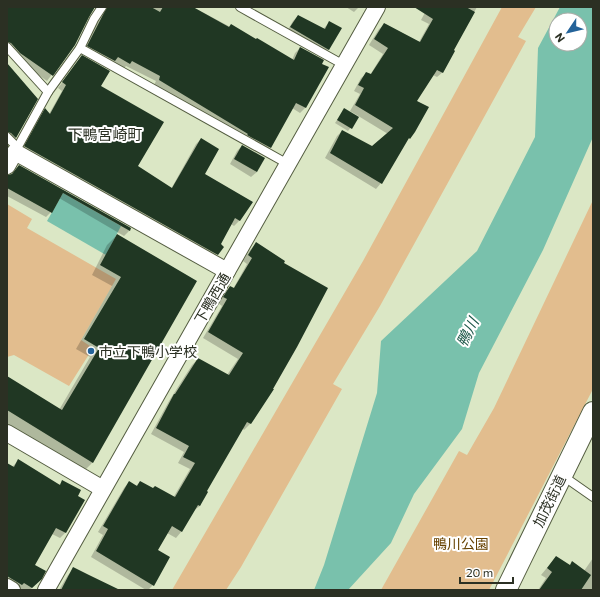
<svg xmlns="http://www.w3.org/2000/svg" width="600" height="597" font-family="Commissioner,'Noto Sans JP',sans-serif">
  <rect width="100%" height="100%" fill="#dbe7c5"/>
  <!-- green -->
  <g fill="#e2bd8e">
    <path d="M502,7H536L518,37L526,41L380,306L333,384L342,389L241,567L226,590H172L363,261Z"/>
    <path d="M593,200V389L489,590H381L459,451L467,455L494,408Z"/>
    <path d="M7,204L32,219L27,228L116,279L81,340L93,348L69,386L14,355L7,357Z"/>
  </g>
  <!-- water -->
  <g fill="#79c1ac" fill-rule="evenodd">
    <path d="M560,7H593V137L543,250L479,373L462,429L414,494L391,543L348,590H314L324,565L377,393L381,341L477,251L535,137L538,48ZM556,20H580V44H556Z"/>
    <path d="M63,193L121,226L106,255L47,221Z"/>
  </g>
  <!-- shadow -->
  <g fill="#0003">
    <path d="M7,7H94L74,45L47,81L15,58L7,50Z"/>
    <path d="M98,7H193L292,60L295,53L300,48L321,64L327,68L305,108L300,113L292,108L270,147L265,153L154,85L156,81L126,66L124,68L83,51L94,28L102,16V10Z"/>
    <path d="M346,7H359L354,12Z"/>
    <path d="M428,7H477L453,50L443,72L437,77L433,75L415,101L409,138L405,142L381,183L376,189L325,158L337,136L342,131L372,147L388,134L350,111L360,94L354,91L361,78L367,73L370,75L383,54L369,45L379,29L385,24L419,42L429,24L421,20Z"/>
    <path d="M298,16L323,29L329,23L340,29L328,50L323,55L286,33L293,21Z"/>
    <path d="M82,56L99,86L137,166L171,189L196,144L201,139L203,174L252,202L239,221L234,226L231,224L219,244L217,254L212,259L20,152L41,114L45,110L49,114L62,91L58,88Z"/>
    <path d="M7,65L37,99L15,138L10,143L7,140Z"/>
    <path d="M344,110L358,118L348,131L335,123Z"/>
    <path d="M242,146L257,172L251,177L230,164L237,151Z"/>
    <path d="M19,166L130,229L129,231L124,236L59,198L51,212L46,217L7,196V176H10Z"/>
    <path d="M117,235L196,281L92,463L83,472L7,425V378L59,410L90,357L76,349L112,286L92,275L107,245Z"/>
    <path d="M256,244L272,389L250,424L244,430L242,428L205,492L200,506L193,511L181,532L176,538L167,533L157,550L153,585L148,590H146L91,557L103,535L98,532L124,488L129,482L136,486L140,482L153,489L173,498L190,469L178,463L184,452L151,434L169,401L192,365L198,359L227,375L238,359L203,338L222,306L218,303L224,293L230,287L233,289L247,264L243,261L250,250Z"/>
    <path d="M18,461L59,485L63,481L77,497L83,501L65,533L60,538L52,534L34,565L41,578L30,590H14L7,585V464L12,467Z"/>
    <path d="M556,557L569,566L584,571L593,558V590H538L546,578L541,575Z"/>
    <path d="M74,569L118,590H59L68,575Z"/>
  </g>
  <!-- building -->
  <g fill="#203723">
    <path d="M7,7H95L89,17L75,45L53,76L20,53L11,43L7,42Z"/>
    <path d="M107,7H151L160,12L163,7H193L229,27L231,24L256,39L257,38L294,60L300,47L324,60L322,64L329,67L306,108L296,103L271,148L247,135L248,134L159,80L160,76L132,61L130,64L118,57L115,61L87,46Z"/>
    <path d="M414,7H466L475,12L454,50L455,51L443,73L437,70L417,101L429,107L415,132L410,139L409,138L382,184L330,153L342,130L372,146L393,128L355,105L364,88L358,85L366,72L371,74L388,48L374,39L384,23L420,42L433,19Z"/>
    <path d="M298,15L325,29L329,21L342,28L329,50L290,27Z"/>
    <path d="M82,55L110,71L101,86L164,122L138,166L172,188L201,138L219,149L205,174L253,202L240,221L235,218L221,244L224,247L218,255L24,146L45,108L50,114L66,85L62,82Z"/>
    <path d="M7,63L38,99L16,138L11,133L7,132Z"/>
    <path d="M344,108L359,117L352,129L337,120Z"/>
    <path d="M242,145L265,158L257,172L234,159Z"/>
    <path d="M19,165L131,228L130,231L63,193L52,213L7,188V175L12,174Z"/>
    <path d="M117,234L197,281L93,463L7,410V376L62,410L99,348L84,339L121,277L100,265Z"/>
    <path d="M256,242L285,261L284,263L328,288L297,347L273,389H274L251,424L247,422L207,491L208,492L200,506L198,505L182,532L172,526L158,550L170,557L154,586L96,551L108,529L103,526L129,481L137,486L140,481L153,488L155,486L175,497L195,463L183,457L189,446L156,428L174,394H175L198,358L229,375L243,353L208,332L227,299L223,297L230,286L234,288L252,258L248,255Z"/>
    <path d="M18,459L60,485L62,480L81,490L78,496L85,500L66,533L56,528L35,565L46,571L42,579L32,588L24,583L22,585L7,576V463L14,467Z"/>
    <path d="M556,556L570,565L572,561L591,575L581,590H539L552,572L547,568Z"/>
    <path d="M73,567L89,575L120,590H61Z"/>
  </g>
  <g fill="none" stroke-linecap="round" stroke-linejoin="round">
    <defs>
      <g id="service">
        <path d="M240,7L344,65"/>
        <path d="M7,47L48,92"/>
        <path d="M80,48L288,164"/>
        <path d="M7,137L17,147"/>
        <path d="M15,152L48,92L80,48L94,19L102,7"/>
        <path d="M563,476L593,497"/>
      </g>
      <g id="minor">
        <path d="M7,166L15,152L227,271"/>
        <path d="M7,433L103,489"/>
        <path d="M7,587L12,590"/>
        <path d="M46,590L377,7"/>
      </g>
      <path id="tertiary" d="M506,590L593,412"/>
    </defs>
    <!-- service casing -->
    <use href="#service" stroke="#545d41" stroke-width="10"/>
    <!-- minor casing -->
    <use href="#minor" stroke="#545d41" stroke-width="18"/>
    <!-- tertiary casing -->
    <use href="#tertiary" stroke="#545d41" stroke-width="22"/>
    <!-- service -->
    <use href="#service" stroke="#fff" stroke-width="8"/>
    <!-- minor -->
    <use href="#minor" stroke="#fff" stroke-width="16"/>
    <!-- tertiary -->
    <use href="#tertiary" stroke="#fff" stroke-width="20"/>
  </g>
  <!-- markers -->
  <circle fill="#246399" stroke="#fff" stroke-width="1.5" cx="91" cy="351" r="4"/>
  <g text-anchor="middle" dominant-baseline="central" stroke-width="4" stroke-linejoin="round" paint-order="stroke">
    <!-- street labels -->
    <g font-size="14" fill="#2b3023" stroke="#fff">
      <text transform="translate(212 298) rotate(-60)">下鴨西通</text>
      <text transform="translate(549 501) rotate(-64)">加茂街道</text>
    </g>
    <!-- poi labels -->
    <g font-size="14" fill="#2b3023" stroke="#fff" text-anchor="start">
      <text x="99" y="351">市立下鴨小学校</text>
    </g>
    <!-- park labels -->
    <g font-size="14" fill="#674201" stroke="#fff">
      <text x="461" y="543">鴨川公園</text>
    </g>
    <!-- neighbourhood labels -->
    <g font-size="15" fill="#2b3023" stroke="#fff">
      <text x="105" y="134">下鴨宮崎町</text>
    </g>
    <!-- water labels -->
    <g font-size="15" font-style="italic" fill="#1c5748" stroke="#fff">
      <text transform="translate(467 332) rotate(-63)">鴨川</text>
    </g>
  </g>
  <!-- border -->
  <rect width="600" height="597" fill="none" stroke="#2b3023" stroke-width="16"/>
  <!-- north arrow -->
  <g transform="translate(568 32) rotate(235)"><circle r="19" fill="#ffffff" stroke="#aaaca7"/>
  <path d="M0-3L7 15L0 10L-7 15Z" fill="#246399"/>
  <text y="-6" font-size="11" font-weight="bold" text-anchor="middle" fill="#2b3023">N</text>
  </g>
  <!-- scale -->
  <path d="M460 577v6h53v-6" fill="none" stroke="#2b3023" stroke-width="2"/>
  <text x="466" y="577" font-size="12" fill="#2b3023" stroke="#ffffff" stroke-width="3" paint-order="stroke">20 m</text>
</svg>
